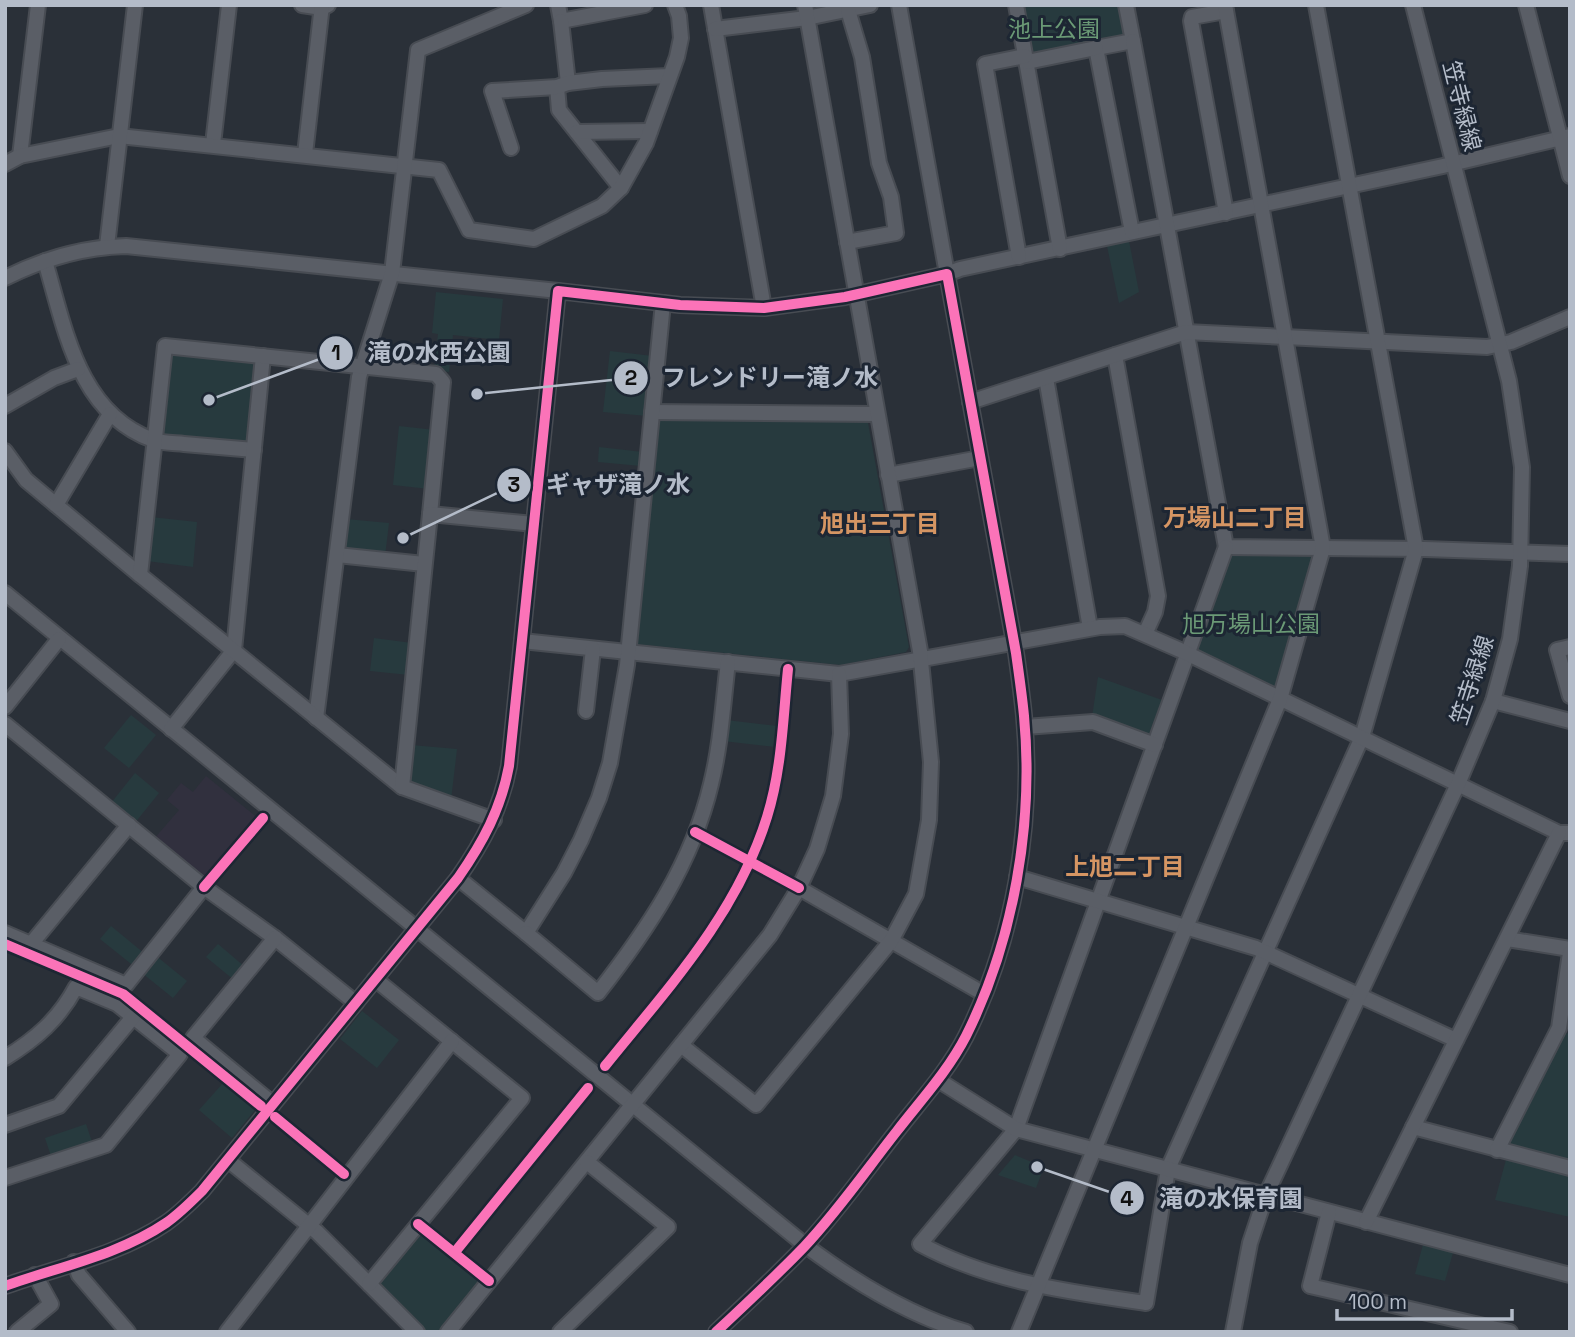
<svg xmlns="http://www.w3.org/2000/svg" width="1575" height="1337" font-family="'Space Grotesk','Noto Sans JP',sans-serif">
  <rect width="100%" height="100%" fill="#2a3038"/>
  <!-- medical -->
  <path fill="#31303e" d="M206,776L259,819L210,879L203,881L153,840L179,810L167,800L181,783L193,792Z"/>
  <!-- green -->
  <g fill="#273a3e">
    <path d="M1024,5H1121L1126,33L1123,40L1038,56L1033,53Z"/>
    <path d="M1129,241L1139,292L1119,303L1107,246Z"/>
    <path d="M436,292L503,299L499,340L453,335L449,372L434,370L438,334L432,333Z"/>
    <path d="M173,351L254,359L259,366L250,443L165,439L160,434L168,355Z"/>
    <path d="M610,351L653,356L647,416L603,412Z"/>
    <path d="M660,417L864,419L868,423L909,647L906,652L841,665L636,644L633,640L655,422Z"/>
    <path d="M399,426L435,430L429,489L393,485Z"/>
    <path d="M599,447L643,452L641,466L598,462Z"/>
    <path d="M151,517L197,522L193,567L147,561Z"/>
    <path d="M346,519L389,523L385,556L348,552L343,547Z"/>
    <path d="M1232,551L1311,552L1316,558L1280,683L1274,686L1198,650L1196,643L1228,554Z"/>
    <path d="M374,638L412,643L409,675L370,671Z"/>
    <path d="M1098,677L1162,700L1149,734L1143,736L1092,717Z"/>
    <path d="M131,715L156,735L129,768L104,748Z"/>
    <path d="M726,720L778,726L776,747L723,741Z"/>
    <path d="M411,745L457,749L451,800L411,786L407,780Z"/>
    <path d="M135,773L159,793L134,824L111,803Z"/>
    <path d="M111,926L145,954L135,967L100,939Z"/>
    <path d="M218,944L245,967L234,980L206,957Z"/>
    <path d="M155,955L187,981L173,998L142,973Z"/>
    <path d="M362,1011L399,1040L377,1068L340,1039Z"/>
    <path d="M1564,1033L1570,1034V1164L1511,1149L1507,1143Z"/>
    <path d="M224,1082L254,1106V1111L232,1138L199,1110Z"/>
    <path d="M86,1124L93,1145L52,1159L45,1138Z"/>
    <path d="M1015,1155L1044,1167L1036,1188L998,1175Z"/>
    <path d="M1507,1156L1570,1173V1217L1495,1200Z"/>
    <path d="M425,1233L481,1278V1286L443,1332H423L379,1288L380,1277L415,1234Z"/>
    <path d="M1424,1241L1454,1249L1445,1281L1415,1274Z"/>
  </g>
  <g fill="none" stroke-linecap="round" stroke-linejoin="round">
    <defs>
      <g id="minor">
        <path d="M302,5L322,8L328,5"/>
        <path d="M558,5L561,21L645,5"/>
        <path d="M711,5L764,308"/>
        <path d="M899,5L947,274L960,269L1443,166L1570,136"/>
        <path d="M1016,5L1060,249"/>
        <path d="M1126,5L1133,41L1096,48L1132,232"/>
        <path d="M1526,5L1570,176"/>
        <path d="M561,21L568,83"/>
        <path d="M715,29L807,18L870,5"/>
        <path d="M1133,41L1226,547L1425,549L1570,554"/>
        <path d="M1027,62L1096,48"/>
        <path d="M557,87L559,110L621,188"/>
        <path d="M577,132L650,131"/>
        <path d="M213,144L229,5"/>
        <path d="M511,148L492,91L557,87L568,83L602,79L669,76"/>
        <path d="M305,154L322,5"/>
        <path d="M20,156L38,5"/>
        <path d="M5,164L20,156L119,136L439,170L469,230L534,239L602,206L621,188L646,143L677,57L681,38L679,16L675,5"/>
        <path d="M1226,213L1191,21L1192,17L1226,11"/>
        <path d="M847,242L896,233L891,197L879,163L862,57L848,10"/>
        <path d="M107,246L135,5"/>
        <path d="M1019,257L985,64L1025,56"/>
        <path d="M45,261C65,328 78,413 153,440C162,443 174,443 184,444C208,446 231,448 254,450"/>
        <path d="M5,278C43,259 83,247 126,246L558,291"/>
        <path d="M1115,355L1158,596L1155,612L1145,634"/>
        <path d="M1046,378L1090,628"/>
        <path d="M970,402L1186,332L1487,347L1511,342L1570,317"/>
        <path d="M5,406L54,378L78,369"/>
        <path d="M652,412L877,414"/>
        <path d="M5,451L26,480L140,575"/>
        <path d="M888,475L980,458"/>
        <path d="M56,505L110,414"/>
        <path d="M1226,547L1016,1129L920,1244C990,1282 1069,1292 1146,1303L1168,1169L1362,737L1416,549L1316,5"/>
        <path d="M337,555L424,564"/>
        <path d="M5,593L805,1245C853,1281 908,1315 966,1332"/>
        <path d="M522,641L839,674L1100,627L1125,626L1180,650L1559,833H1570"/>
        <path d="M1570,647L1557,650L1570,696"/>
        <path d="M1493,701L1570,721"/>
        <path d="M5,707L59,639"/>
        <path d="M586,711L593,649"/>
        <path d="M316,718L359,377L392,273L418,50L526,5"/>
        <path d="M5,724L204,887L275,938L356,1003"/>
        <path d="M1025,727L1093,722L1155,745"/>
        <path d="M171,729L234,650L263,356"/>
        <path d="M402,787L140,575L165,346L436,374L443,382L430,514"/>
        <path d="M494,820L402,787L430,514L534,524"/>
        <path d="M1017,877L1256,948L1456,1040"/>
        <path d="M458,878L526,933L564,873L581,840L599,798L610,763L627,665L663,303"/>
        <path d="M799,888L984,994"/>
        <path d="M5,933L126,985L204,887"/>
        <path d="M526,933L598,993C648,929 692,864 711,784C721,744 723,703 728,662"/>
        <path d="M1507,939L1570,949"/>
        <path d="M31,944L129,825"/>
        <path d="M681,1045L756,1105L891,941L916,894L929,820L931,762L920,651L805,5"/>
        <path d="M5,1058C36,1039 59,1019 76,987L117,1004L180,1054L106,1145L5,1178"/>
        <path d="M938,1080L1016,1129L1570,1275"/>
        <path d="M273,1104L193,1038L275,938"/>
        <path d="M5,1125L59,1106L133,1017"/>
        <path d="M1413,1127L1570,1168"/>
        <path d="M1497,1150L1559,1028L1570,953"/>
        <path d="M228,1160L317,1232L417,1332"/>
        <path d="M1329,1212L1310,1286L1510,1332"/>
        <path d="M1366,1222L1559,833"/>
        <path d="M74,1262L79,1275L128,1332"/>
        <path d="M369,1284L522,1098L375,979"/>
        <path d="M5,1286C58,1267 119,1255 166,1223C179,1214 191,1202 202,1191L458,878C483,842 501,809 509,766L558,291L680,305L764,308L845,297L947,274L1016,653C1019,674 1022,695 1024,716C1034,823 1014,940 966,1036C948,1071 921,1100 897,1131C867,1169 838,1211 804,1247C776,1276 746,1304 716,1332"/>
        <path d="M17,1332L51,1304L35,1275"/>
        <path d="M227,1332L452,1041"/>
        <path d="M448,1332L770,935L799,888L817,849L833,796L841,734L839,674"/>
        <path d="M560,1332L668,1227L587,1162"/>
        <path d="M1019,1332L1280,699L1323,548L1225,5"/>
        <path d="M1233,1332L1250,1243L1266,1195L1458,784L1493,701L1510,639L1520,566L1522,467L1509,381L1413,5"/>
      </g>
    </defs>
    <!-- minor casing -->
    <use href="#minor" stroke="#484c53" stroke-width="18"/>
    <!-- minor -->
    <use href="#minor" stroke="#5a5e66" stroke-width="14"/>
    <defs>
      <g id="cycleway">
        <path d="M695,832L799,888"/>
        <path d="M204,887L263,818"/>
        <path d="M5,944L123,994L261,1106"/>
        <path d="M605,1066C668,988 737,914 767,817C782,769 783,718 788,669"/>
        <path d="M275,1117L344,1174"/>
        <path d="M418,1224L489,1281"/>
        <path d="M455,1252L588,1088"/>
        <path d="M5,1286C58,1267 119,1255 166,1223C179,1214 191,1202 202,1191L458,878C483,842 501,809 509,766L558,291L680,305L764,308L845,297L947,274L1016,653C1019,674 1022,695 1024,716C1034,823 1014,940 966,1036C948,1071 921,1100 897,1131C867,1169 838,1211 804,1247C776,1276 746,1304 716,1332"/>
      </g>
    </defs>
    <!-- cycleway casing -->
    <use href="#cycleway" stroke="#1d2633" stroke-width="15"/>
    <!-- cycleway -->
    <use href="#cycleway" stroke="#fb73b8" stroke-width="10"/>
  </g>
  <g text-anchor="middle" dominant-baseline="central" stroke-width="6" stroke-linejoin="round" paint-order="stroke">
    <!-- park labels -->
    <g font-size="23" fill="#6b9a76" stroke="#1d2633">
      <text x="1054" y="29">池上公園</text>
      <text x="1251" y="624">旭万場山公園</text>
    </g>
    <!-- street labels -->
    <g font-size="23" fill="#b4bcc9" stroke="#1d2633">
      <text transform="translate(1462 106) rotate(76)">笠寺緑線</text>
      <text transform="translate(1472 680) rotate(-72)">笠寺緑線</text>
    </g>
    <!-- neighbourhood labels -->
    <g font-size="24" font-weight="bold" fill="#d59563" stroke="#1d2633">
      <text x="1235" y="517">万場山二丁目</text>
      <text x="880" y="523">旭出三丁目</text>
      <text x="1125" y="866">上旭二丁目</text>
    </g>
  </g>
  <!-- callouts -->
  <path fill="none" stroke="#b4bcc9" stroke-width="2.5" d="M209 400L336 353M477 394L631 378M403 538L514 485M1037 1167L1127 1198"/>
  <g fill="#b4bcc9" stroke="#1d2633" stroke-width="2.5">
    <circle cx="209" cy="400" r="7"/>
    <circle cx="477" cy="394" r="7"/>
    <circle cx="403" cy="538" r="7"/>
    <circle cx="1037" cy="1167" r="7"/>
    <circle cx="336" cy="353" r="18"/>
    <circle cx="631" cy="378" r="18"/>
    <circle cx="514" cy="485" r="18"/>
    <circle cx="1127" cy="1198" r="18"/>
  </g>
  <g font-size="21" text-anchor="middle" font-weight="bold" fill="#111">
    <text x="336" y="360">1</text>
    <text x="631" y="385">2</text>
    <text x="514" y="492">3</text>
    <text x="1127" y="1206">4</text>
  </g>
  <g font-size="24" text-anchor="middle" font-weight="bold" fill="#b4bcc9" stroke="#1d2633" stroke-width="6" stroke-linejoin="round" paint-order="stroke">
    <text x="439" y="361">滝の水西公園</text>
    <text x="770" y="386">フレンドリー滝ノ水</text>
    <text x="618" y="493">ギャザ滝ノ水</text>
    <text x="1231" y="1207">滝の水保育園</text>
  </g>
  <!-- border -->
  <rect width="1575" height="1337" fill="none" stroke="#b4bcc9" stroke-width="14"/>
  <!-- scale -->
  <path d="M1337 1309v10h175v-10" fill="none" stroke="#b4bcc9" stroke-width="3.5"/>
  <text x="1348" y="1309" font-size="21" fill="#b4bcc9" stroke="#1d2633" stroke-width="5" paint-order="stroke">100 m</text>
</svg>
